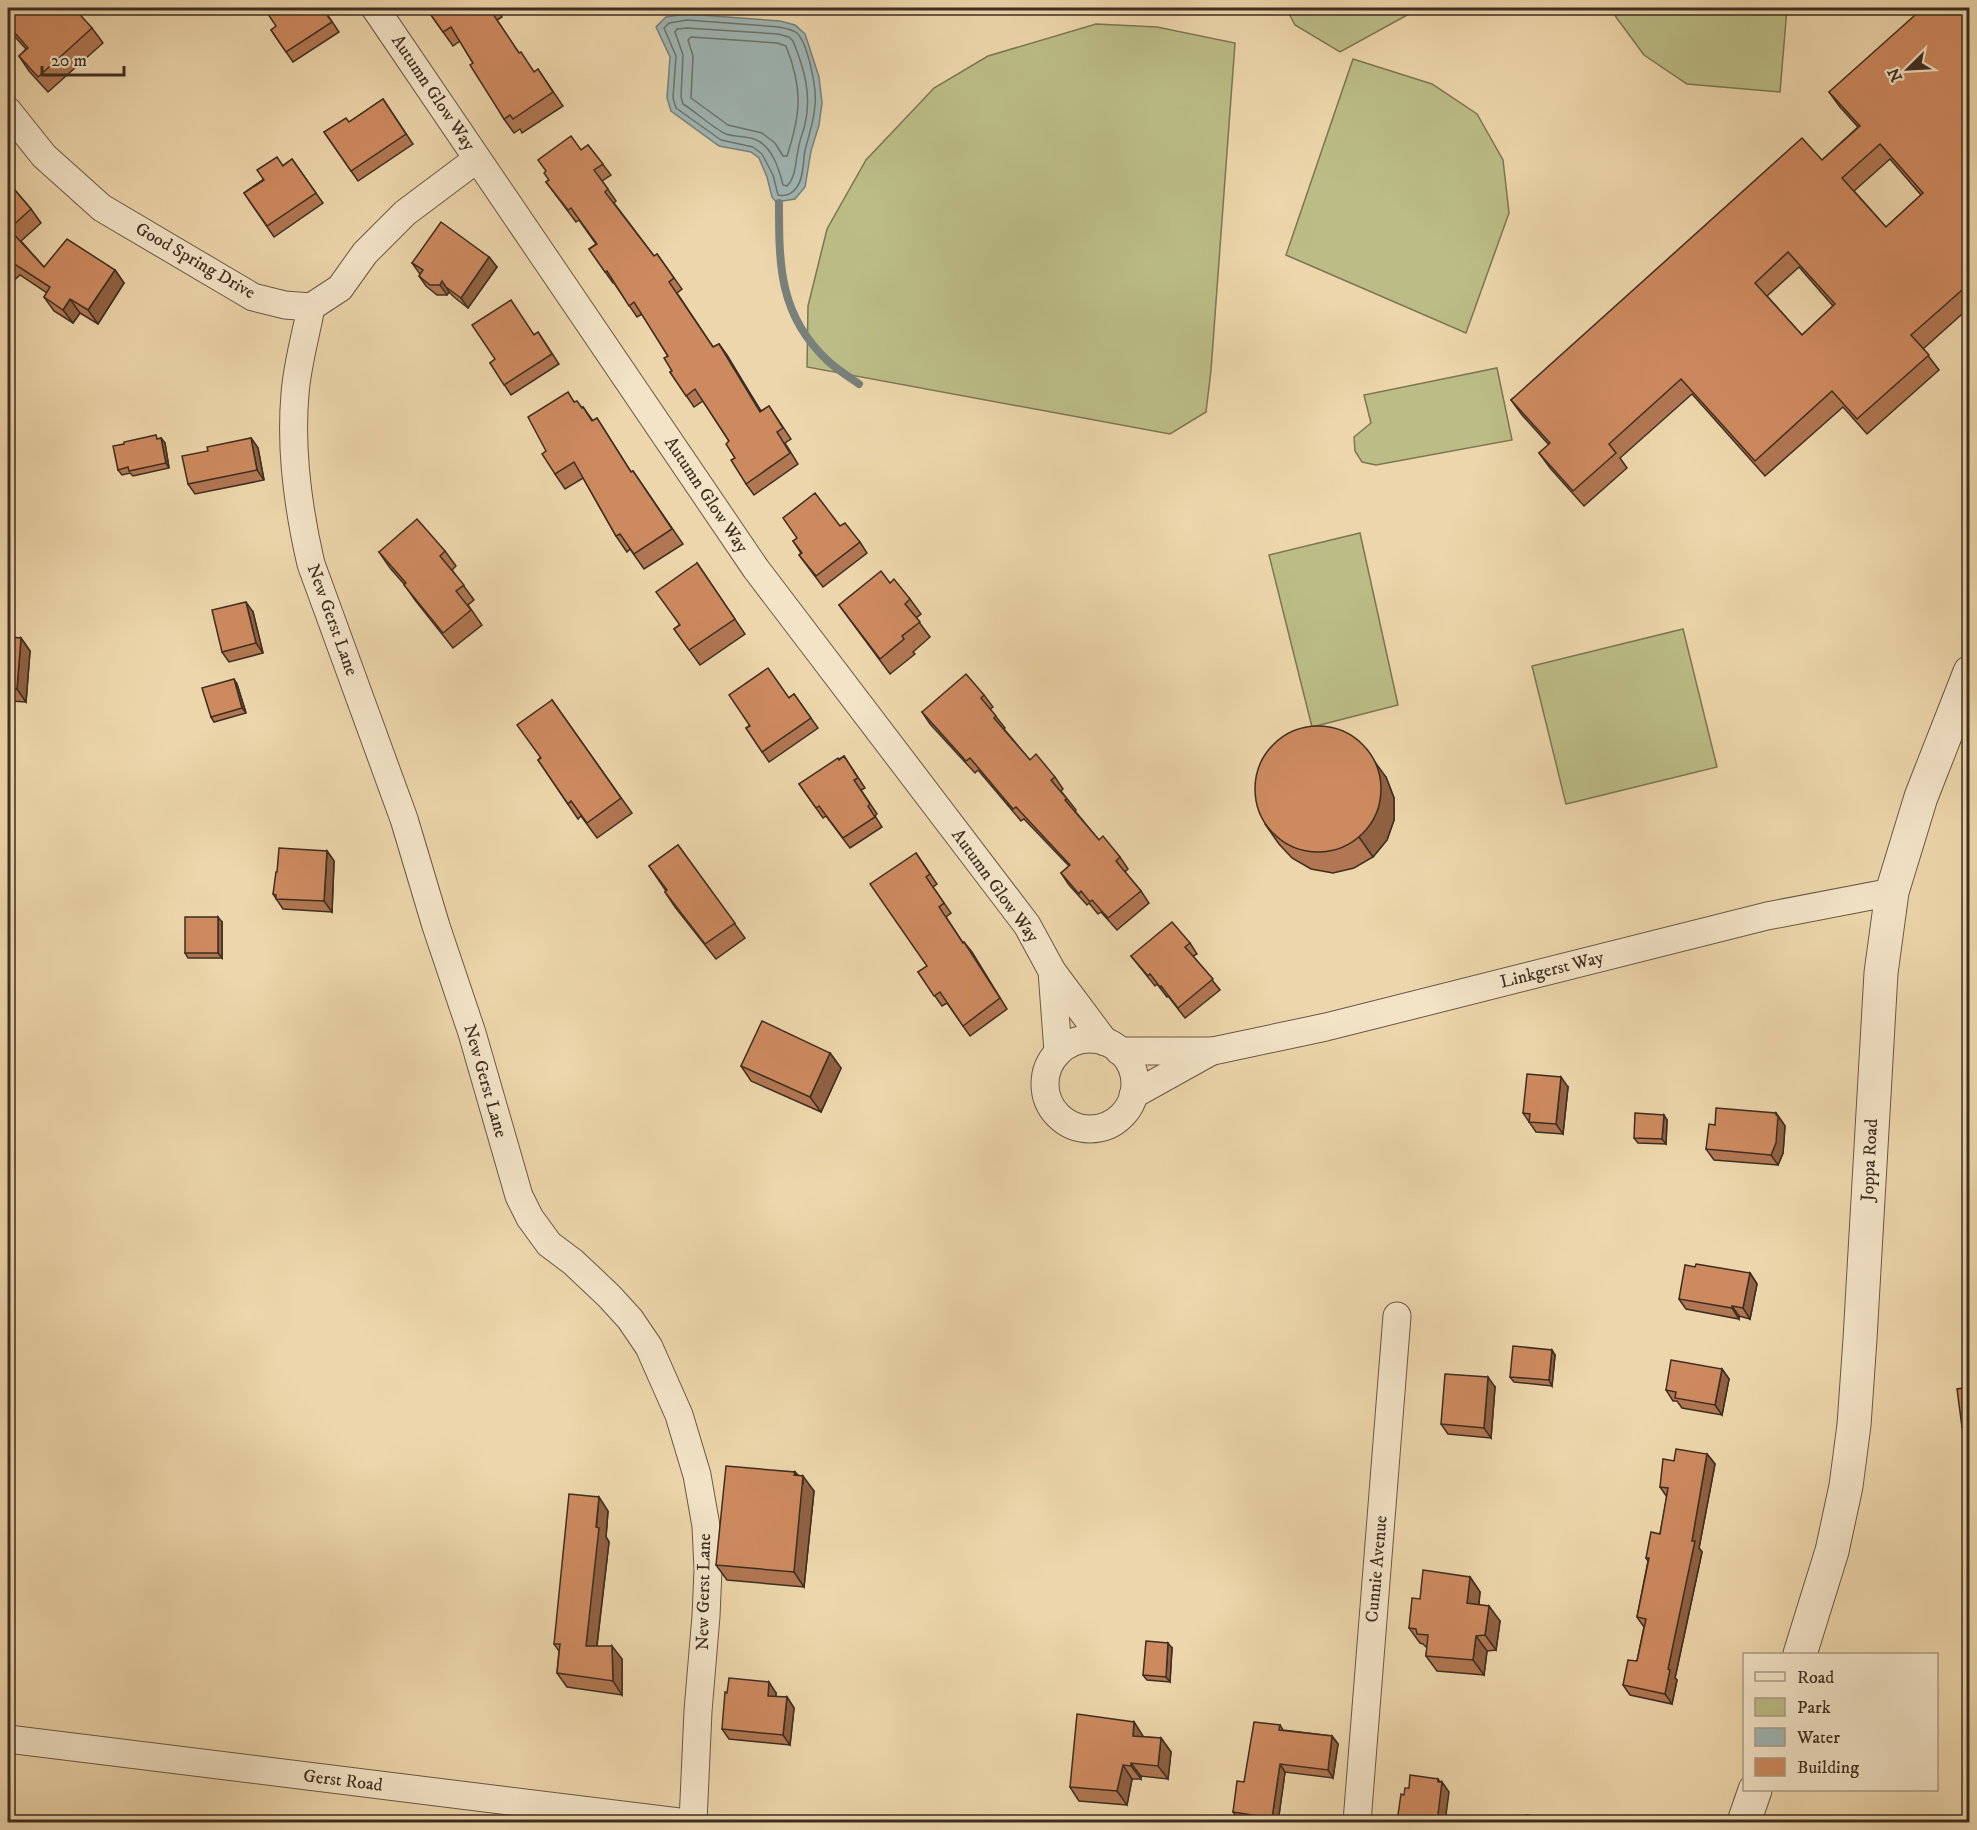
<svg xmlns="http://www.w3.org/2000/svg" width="1977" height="1830" font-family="'IM FELL DW Pica',serif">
  <rect width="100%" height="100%" fill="#edd6ab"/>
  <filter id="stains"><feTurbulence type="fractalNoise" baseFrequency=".00333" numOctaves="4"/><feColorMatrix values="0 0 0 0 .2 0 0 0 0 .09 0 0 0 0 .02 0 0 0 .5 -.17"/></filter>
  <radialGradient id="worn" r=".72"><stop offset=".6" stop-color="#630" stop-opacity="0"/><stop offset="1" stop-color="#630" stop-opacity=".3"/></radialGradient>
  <!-- green -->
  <g fill="#bcbd86" stroke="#7c7654" stroke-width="1.5">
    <path d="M1286,8H1420L1340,52L1295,25Z"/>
    <path d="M1612,8H1787L1780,92L1687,84L1644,55L1616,17Z"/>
    <path d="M1096,24L1157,27L1235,43L1211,370L1206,412L1170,434L807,367L808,306L827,229L866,160L934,88L988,56Z"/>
    <path d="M1353,59L1432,84L1477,114L1503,160L1509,213L1466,333L1286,255Z"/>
    <path d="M1497,368L1512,440L1376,465L1362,462L1355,451L1354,437L1371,423L1364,395Z"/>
    <path d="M1360,533L1398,705L1312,727L1269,555Z"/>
    <path d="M1683,629L1717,767L1566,804L1532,666Z"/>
  </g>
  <!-- water -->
  <path fill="#9eb6b5" stroke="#77807a" stroke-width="1.5" d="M686,14L780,21L795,25L805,34L819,77L822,103L819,125L811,151L805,187L795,199L776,202L772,197L767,177L759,158L751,152L719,146L671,111L667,98L670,57L656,27L666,17Z"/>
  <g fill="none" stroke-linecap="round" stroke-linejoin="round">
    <!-- shore -->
    <g stroke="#6e726b" stroke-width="1.5">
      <path d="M687,20L779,27C785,28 792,29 797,33C808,44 817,89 815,105C814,121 809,135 805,150C803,161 804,177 797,187C792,194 786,197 778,195L773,175L762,154L753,147L721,140L676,108L673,98L676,56L664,28L669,23Z"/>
      <path d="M687,28L778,34L789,37L793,41C804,68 812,95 805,124C803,133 799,141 798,151C795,163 796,177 787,186L783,185C779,169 772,145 754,139C745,136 735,137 726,134C714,129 695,111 683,104L681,97L683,55L675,32L677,29Z"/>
      <path d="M691,37L777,43L786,46C803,89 801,113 787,156H783L775,143L762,133L728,125L691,98L693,56L688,40Z"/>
    </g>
    <!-- stream -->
    <path stroke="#77807a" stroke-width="8" d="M779,203C779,266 779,316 829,362C838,370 849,377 859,384"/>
    <defs>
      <g id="minor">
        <path d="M375,8L756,569L1027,925L1052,971L1105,1042"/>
        <path d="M8,111L44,156L102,208L253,297L285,305L311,307L340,288L365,253L405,213L477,159"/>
        <path d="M311,307C306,335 297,365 295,394C290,451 298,508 311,564L404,819L436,926L472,1033L519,1196L530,1218L549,1244L573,1262L609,1296L630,1319L649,1347L679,1415L697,1475L706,1526L708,1570L706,1616L698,1711L693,1822"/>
        <path d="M1052,971L1058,1052"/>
        <circle cx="1090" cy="1084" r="45"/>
        <path d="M1119,1051H1213L1326,1027L1767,916L1892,892"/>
        <path d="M1133,1095L1212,1051"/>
        <path d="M8,1739L679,1822"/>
        <path d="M1357,1822L1397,1316"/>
      </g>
      <g id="tertiary">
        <path d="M1800,1654L1832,1551L1846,1486L1854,1425L1860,1339L1881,973L1892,892L1921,797L1970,672"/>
        <path d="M1744,1822L1755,1790"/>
      </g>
    </defs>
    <!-- minor casing -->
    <use href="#minor" stroke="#695844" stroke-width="29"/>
    <!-- tertiary casing -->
    <use href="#tertiary" stroke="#695844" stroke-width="35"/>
    <!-- minor -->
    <use href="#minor" stroke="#f3e4c8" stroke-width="27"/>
    <!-- tertiary -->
    <use href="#tertiary" stroke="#f3e4c8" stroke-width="33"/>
  </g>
  <!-- wall -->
  <g fill="#b17752" stroke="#3d2e21" stroke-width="1.5" fill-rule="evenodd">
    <path d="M8,8L68,10L92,28L103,43L48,92L29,71L19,56L26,49L8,29Z"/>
    <path d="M323,8L339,32L293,62L271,30Z"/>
    <path d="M426,8H496L502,17L497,20L519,53L534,72L538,69L563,106L522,133L520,129L514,133L504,119L473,63L460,41L453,46Z"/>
    <path d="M1970,8V307L1923,349L1939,370L1867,434L1843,407L1765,476L1692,394L1620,458L1627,468L1584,506L1550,468L1539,453L1549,445L1522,415L1511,400L1822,160L1858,127L1840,107L1829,92ZM1890,159L1921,195L1886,227L1854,191ZM1799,267L1833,306L1802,335L1767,296Z"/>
    <path d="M383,99L413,144L358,181L324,132L349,122Z"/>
    <path d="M588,145L611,175L602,181L616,201L614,203L654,256L657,254L682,289L677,293L713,347L719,344L761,411L769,406L791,439L785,443L798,464L754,495L746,484L729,441L703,401L694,407L670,372L672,371L668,356L642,314L637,317L614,283H613L589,249L596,244L579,220L576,222L546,182L581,150Z"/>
    <path d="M292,159L323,203L274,237L244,193Z"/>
    <path d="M8,182L31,209L41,223L21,241L44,267L115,270L124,283L98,324L80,313L73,323L54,311L44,297L47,293L20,275L12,282L8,276Z"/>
    <path d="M489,257L497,267L468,308L454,297L449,292L447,295H437L426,286L419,276L420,274L412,263Z"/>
    <path d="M538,332L559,364L511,395L490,363Z"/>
    <path d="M575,402L582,408L583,407L593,421L597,418L631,472L633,471L683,544L644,569L630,549L627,552L616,536L583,478L565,489L555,474Z"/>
    <path d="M161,438L165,443L169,468L133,476L130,473L122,475L118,470L159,439Z"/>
    <path d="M251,438L258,448L264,480L195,494L188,484L208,451Z"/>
    <path d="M840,526L860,542L867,553L823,587L799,555L801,553L793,541Z"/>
    <path d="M445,551L456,566L452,570L474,600L468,605L482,625L453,648L415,600L404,584L390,568L379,552Z"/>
    <path d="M697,563L745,634L700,665L674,629L679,625Z"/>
    <path d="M890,583L910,599L921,614L916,618L930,637L913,652L915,654L890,674L839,605Z"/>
    <path d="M253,612L263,653L229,662L222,652Z"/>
    <path d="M8,637L21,638L30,651L26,702L11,701L10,716H8Z"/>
    <path d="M237,684L246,713L214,722L211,717Z"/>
    <path d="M794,694L818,728L769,762L746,728Z"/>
    <path d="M984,695L993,707L990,709L1005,728L1004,729L1030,760L1055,777L1063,789L1061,791L1076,810L1075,811L1099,840L1120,857L1128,869L1125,872L1141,891L1149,903L1117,930L1101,912L1098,914L1089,903L1087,905L1069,885L1061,873L1069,866L1024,819L1021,821L978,770L975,773L930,724L922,712Z"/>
    <path d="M552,700L632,813L597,838L581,816L578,819L538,760L540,758Z"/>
    <path d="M844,756L865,788L861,790L877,814L875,816L882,827L850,848L826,816L823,818L799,784Z"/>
    <path d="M1386,777L1394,798V820L1387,840L1373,857L1354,868L1333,873L1311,869L1292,858L1279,844L1265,824Z"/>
    <path d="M678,845L745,938L716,959L675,907L665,892L666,891L649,866Z"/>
    <path d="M327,851L334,861L332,912L283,909L273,894Z"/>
    <path d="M916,853L937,884L933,887L951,913L946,917L963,943L964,942L972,952L1007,1009L970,1036L947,1003L942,1006L918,972L927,966Z"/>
    <path d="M222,922V958H188L185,953Z"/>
    <path d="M1190,943L1197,954L1193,956L1220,990L1185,1018L1168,996L1167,997L1157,984L1155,986L1131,956Z"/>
    <path d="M830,1053L841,1068L821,1112L751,1081L741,1066Z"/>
    <path d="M1568,1087L1563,1134L1536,1132L1523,1113Z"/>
    <path d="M1776,1113L1785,1126L1783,1153L1778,1165L1714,1160L1706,1149L1715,1125Z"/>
    <path d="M1667,1120L1666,1144L1638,1143L1634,1138Z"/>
    <path d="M1750,1273L1757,1284L1750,1319L1739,1316V1319L1686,1309L1679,1299Z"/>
    <path d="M1555,1355L1552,1386L1514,1382L1510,1377Z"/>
    <path d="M1722,1369L1729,1379L1722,1415L1682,1408L1677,1401H1673L1666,1390Z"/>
    <path d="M1495,1387L1491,1438L1448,1434L1441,1424Z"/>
    <path d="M1970,1387V1437L1962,1427Z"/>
    <path d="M1707,1454L1715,1464L1699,1548L1702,1552L1675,1678L1677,1680L1672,1704L1630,1695L1623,1685L1637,1661L1644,1627L1637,1617L1648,1561L1646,1558L1660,1534L1667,1497L1660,1487L1674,1461Z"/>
    <path d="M795,1472L814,1491L804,1587L727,1580L716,1565Z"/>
    <path d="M608,1511L606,1537L609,1542L597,1646L622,1659V1695L567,1687L557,1673L559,1651L554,1644Z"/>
    <path d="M1470,1577L1480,1592L1479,1604L1500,1621L1496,1650L1487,1651L1484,1675L1437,1671L1426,1656L1427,1648L1423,1644L1420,1643L1409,1628L1420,1599Z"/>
    <path d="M1172,1648L1170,1682L1147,1680L1143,1675Z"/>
    <path d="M776,1693V1697H787L794,1708L790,1745L729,1739L722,1729Z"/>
    <path d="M1134,1722L1143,1737L1161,1738L1171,1752L1168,1779L1141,1776V1779H1132L1127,1805L1079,1801L1070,1787Z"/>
    <path d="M1280,1725L1283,1730L1332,1736L1338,1744L1333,1778L1285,1772L1278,1822H1255L1239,1820L1233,1812L1244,1782Z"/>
  </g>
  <!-- shaded-wall -->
  <g fill="#906142" stroke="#3d2e21" stroke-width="1.5">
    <path d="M489,257L497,267L468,308L461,298Z"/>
    <path d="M115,270L124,283L98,324L88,310Z"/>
    <path d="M442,281L449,292L447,295L440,285Z"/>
    <path d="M70,299L80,313L73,323L63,310Z"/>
    <path d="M719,344L727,355L768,423L760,412Z"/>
    <path d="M161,438L165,443L169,468L166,463Z"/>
    <path d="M251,438L258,448L264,480L257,470Z"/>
    <path d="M246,602L253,612L263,653L256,643Z"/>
    <path d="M21,638L30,651L26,702L17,689Z"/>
    <path d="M234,679L237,684L246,713L242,708Z"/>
    <path d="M8,696L11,701L10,716L8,713Z"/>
    <path d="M1372,758L1386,777L1394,798V820L1387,840L1373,857L1359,837Z"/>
    <path d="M327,851L334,861L332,912L324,901Z"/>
    <path d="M218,917L222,922V958L218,953Z"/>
    <path d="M830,1053L841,1068L821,1112L810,1097Z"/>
    <path d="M1561,1077L1568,1087L1563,1134L1556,1124Z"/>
    <path d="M1776,1113L1785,1126L1783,1153L1778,1165L1771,1155Z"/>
    <path d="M1664,1115L1667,1120L1666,1144L1662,1139Z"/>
    <path d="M1750,1273L1757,1284L1750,1319L1743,1308Z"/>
    <path d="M1732,1306L1739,1316V1319L1732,1308Z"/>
    <path d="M1552,1350L1555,1355L1552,1386L1549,1380Z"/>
    <path d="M1722,1369L1729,1379L1722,1415L1715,1405Z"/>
    <path d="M1488,1377L1495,1387L1491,1438L1484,1428Z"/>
    <path d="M1707,1454L1715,1464L1699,1548L1702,1552L1675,1678L1677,1680L1672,1704L1665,1694L1668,1669Z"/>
    <path d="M795,1472L803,1483V1476L814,1491L804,1587L794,1572Z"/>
    <path d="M599,1497L608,1511L606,1537L609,1542L595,1660L586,1646Z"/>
    <path d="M1470,1577L1480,1592L1477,1618L1467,1603Z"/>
    <path d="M1489,1606L1500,1621L1496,1650L1485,1635Z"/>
    <path d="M1476,1636L1487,1651L1484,1675L1473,1660Z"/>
    <path d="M1168,1643L1172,1648L1170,1682L1166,1677Z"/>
    <path d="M612,1646L622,1659V1695L613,1681Z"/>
    <path d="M769,1682L776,1693L775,1706L768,1696Z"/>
    <path d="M787,1697L794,1708L790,1745L783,1735Z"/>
    <path d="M1134,1722L1143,1736V1749L1133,1736Z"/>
    <path d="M1332,1736L1338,1744L1333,1778L1328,1770Z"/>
    <path d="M1161,1738L1171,1752L1168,1779L1158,1766Z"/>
    <path d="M1131,1763L1141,1776V1779L1131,1766Z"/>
    <path d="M1280,1764L1285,1772L1278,1822H1275L1272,1818Z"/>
    <path d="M1123,1765L1132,1779L1127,1805L1117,1791Z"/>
    <path d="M1438,1779L1442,1784V1782L1449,1792L1445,1822H1437Z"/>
  </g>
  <!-- building -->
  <g fill="#ce8a5f" stroke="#3d2e21" stroke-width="1.5" fill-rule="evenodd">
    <path d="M8,8H66L68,10L71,8H74L92,28L38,77L19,56L28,48L8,25Z"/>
    <path d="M264,8H322L332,22L286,52L271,30L276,26Z"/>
    <path d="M426,8H489L519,53L521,52L534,72L538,69L553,92L513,119L510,115L504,119L470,65L473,63L451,27L443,32Z"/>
    <path d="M1923,8H1970V283L1911,335L1929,355L1857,419L1832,391L1755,461L1681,379L1609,444L1616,453L1573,491L1539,453L1550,443L1511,400L1802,138L1822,160L1860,126L1829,92ZM1880,144L1923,193L1886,227L1842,178ZM1788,252L1835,304L1802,335L1755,283Z"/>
    <path d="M383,99L406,134L351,171L324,132L346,118L349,122Z"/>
    <path d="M571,136L581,150L588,145L603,164L594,170L608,189L605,192L654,256L657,254L674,278L669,282L713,347L719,344L760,412L769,406L783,428L777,432L790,453L746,484L731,460L735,458L726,444L729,441L695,389L686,396L670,372L672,371L664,358L668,356L634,302L629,306L607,271L605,272L589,249L597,244L571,208L568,210L546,182L549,180L544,173L546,171L538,160Z"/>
    <path d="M277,157L283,166L292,159L316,193L267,226L244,193L264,180L257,170Z"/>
    <path d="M8,182L31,209L9,229L44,267L67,239L115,270L88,310L70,299L63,310L44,297L50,287L10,261L8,264Z"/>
    <path d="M441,222L489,257L461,298L446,287L442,281L440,285H430L419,276L423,270L412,263Z"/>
    <path d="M511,300L534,335L538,332L552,354L504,385L490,363L495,359L472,325Z"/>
    <path d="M568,392L574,402L577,401L582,408L583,407L592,421L597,418L631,472L633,471L672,529L634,554L620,534L616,536L574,462L555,474L542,454L546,451L528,417Z"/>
    <path d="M156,435L157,439L161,438L166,463L129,471L128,467L118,470L113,446L124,444V442Z"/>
    <path d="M251,438L257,470L188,484L182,456L208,451L207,447Z"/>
    <path d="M815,493L840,526L845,523L860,542L816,576L799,555L802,553L793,541L797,538L783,518Z"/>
    <path d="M417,519L445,551L440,556L464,585L456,591L471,610L443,633L404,585L406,583L379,552Z"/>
    <path d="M697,563L735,619L689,650L674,629L680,625L656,592Z"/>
    <path d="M881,571L890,583L894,579L910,599L905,604L920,622L902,636L904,639L880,659L839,605Z"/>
    <path d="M246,602L256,643L222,652L212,610Z"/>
    <path d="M8,637L21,638L17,689L8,688Z"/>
    <path d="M768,668L789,698L794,694L811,718L762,752L746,728L750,726L729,695Z"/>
    <path d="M966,674L984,695L981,698L996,716L994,718L1030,760L1036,754L1055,777L1051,780L1067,799L1065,800L1099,840L1103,836L1120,857L1116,861L1141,891L1108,918L1092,900L1090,902L1081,891L1079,894L1061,873L1070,865L1016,807L1013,809L970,758L966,761L922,712Z"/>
    <path d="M234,679L242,708L211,717L202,688Z"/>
    <path d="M552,700L621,798L587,823L571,801L568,804L538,760L541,758L517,725Z"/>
    <circle cx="1318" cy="789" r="63"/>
    <path d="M844,756L858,778L854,780L870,804L868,806L875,817L843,838L819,806L816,808L799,784L838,758L839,760Z"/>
    <path d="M678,845L735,923L705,944L665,892L667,890L649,866Z"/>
    <path d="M279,848L327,851L324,901L276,899V895L273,894L276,872H277Z"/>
    <path d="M916,853L930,874L926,877L944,903L939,907L963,943L964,942L1000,998L963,1026L940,992L934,996L918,972L927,966L870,884Z"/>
    <rect x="185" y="917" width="33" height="36"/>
    <path d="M1172,922L1190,943L1185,947L1213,979L1178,1008L1161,986L1160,987L1150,974L1148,976L1131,956Z"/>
    <path d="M762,1021L830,1053L810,1097L741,1066Z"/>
    <path d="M1527,1074L1561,1077L1556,1124L1529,1122L1530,1114L1523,1113Z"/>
    <path d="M1716,1108L1776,1113V1115L1778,1116L1776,1143L1771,1155L1706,1149L1709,1124L1715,1125Z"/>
    <path d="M1635,1113L1664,1115L1662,1139L1634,1138Z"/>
    <path d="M1696,1264L1750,1273L1743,1308L1732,1306V1308L1679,1299L1685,1265L1695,1267Z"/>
    <path d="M1513,1346L1552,1350L1549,1380L1510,1377Z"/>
    <path d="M1671,1360L1722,1369L1715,1405L1675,1398L1676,1392L1666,1390Z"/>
    <path d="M1445,1374L1488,1377L1484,1428L1441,1424Z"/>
    <path d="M1970,1387V1425L1962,1427L1957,1389Z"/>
    <path d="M1676,1449L1707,1454L1692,1541H1695L1668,1669L1670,1670L1665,1694L1623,1685L1628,1660L1637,1661L1646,1619L1637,1617L1649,1558H1646L1651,1532L1660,1534L1668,1488L1660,1487L1663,1459L1674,1461Z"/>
    <path d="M726,1466L795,1472L794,1475L803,1476L794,1572L716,1565Z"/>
    <path d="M569,1494L599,1497L596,1527L599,1528L586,1646H612L613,1681L557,1673L560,1644H554Z"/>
    <path d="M1423,1570L1470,1577L1467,1603L1489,1606L1485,1635L1476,1636L1473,1660L1426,1656L1428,1635L1417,1634L1416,1629L1409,1628L1412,1598L1420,1599Z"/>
    <path d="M1146,1641L1168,1643L1166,1677L1143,1675Z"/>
    <path d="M729,1678L769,1682L768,1696L787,1697L783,1735L722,1729L725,1692L727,1693Z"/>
    <path d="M1077,1714L1134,1722L1133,1736L1161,1738L1158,1766L1131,1763V1766L1123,1765L1117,1791L1070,1787Z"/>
    <path d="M1254,1722L1280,1725L1279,1730L1332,1736L1328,1770L1280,1764L1272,1818L1233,1812L1237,1781L1244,1782Z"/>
    <path d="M1410,1775L1438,1779V1782H1442L1437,1822H1397L1401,1794L1404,1795L1405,1788H1409Z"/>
    <path d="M1526,1815L1554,1818L1553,1822H1526Z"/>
  </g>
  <g text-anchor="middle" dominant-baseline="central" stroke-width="4.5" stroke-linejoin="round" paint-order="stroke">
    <!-- street labels -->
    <g font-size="18" fill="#3d2e21" stroke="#f3e4c8">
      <text transform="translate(433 93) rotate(56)">Autumn Glow Way</text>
      <text transform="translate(195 261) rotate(30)">Good Spring Drive</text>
      <text transform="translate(706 495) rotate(56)">Autumn Glow Way</text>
      <text transform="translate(332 620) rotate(70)">New Gerst Lane</text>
      <text transform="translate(995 886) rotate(54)">Autumn Glow Way</text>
      <text transform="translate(1552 970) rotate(-14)">Linkgerst Way</text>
      <text transform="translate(485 1081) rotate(74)">New Gerst Lane</text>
      <text transform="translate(1870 1160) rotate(-87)">Joppa Road</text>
      <text transform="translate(1377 1569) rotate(-85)">Cunnie Avenue</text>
      <text transform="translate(704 1592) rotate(-89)">New Gerst Lane</text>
      <text transform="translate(343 1781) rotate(7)">Gerst Road</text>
    </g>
  </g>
  <!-- margin -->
  <rect width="1977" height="1830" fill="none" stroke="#edd6ab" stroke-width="30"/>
  <rect x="9" y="9" width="1959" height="1812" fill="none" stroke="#3d2e21" stroke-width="3"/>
  <rect x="15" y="15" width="1947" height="1800" fill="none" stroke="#3d2e21" stroke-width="1.5"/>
  <!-- legend -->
  <rect x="1743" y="1653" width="195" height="138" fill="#f3e4c8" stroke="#aa9b85" stroke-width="1.5"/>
  <rect x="1755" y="1672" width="30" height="9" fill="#f3e4c8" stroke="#aa9b85" stroke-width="1.5"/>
  <text x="1797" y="1683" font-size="18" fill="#3d2e21">Road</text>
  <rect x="1755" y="1698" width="30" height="18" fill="#bcbd86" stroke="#aa9b85" stroke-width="1.5"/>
  <text x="1797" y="1713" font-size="18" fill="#3d2e21">Park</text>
  <rect x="1755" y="1728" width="30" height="18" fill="#9eb6b5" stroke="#aa9b85" stroke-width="1.5"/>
  <text x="1797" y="1743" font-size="18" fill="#3d2e21">Water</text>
  <rect x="1755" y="1758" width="30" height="18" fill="#ce8a5f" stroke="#aa9b85" stroke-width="1.5"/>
  <text x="1797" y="1773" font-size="18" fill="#3d2e21">Building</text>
  <!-- north arrow -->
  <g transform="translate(1908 69) rotate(246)" stroke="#f3e4c8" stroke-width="4.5" paint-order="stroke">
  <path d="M0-4.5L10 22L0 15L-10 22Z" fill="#3d2e21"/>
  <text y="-9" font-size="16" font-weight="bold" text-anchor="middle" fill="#3d2e21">N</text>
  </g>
  <!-- scale -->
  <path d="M42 66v9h82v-9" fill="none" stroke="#3d2e21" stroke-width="3"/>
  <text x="51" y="66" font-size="18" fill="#3d2e21" stroke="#f3e4c8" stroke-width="4.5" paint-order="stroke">20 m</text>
  <rect width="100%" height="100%" filter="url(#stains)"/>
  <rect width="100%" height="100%" fill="url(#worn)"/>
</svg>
